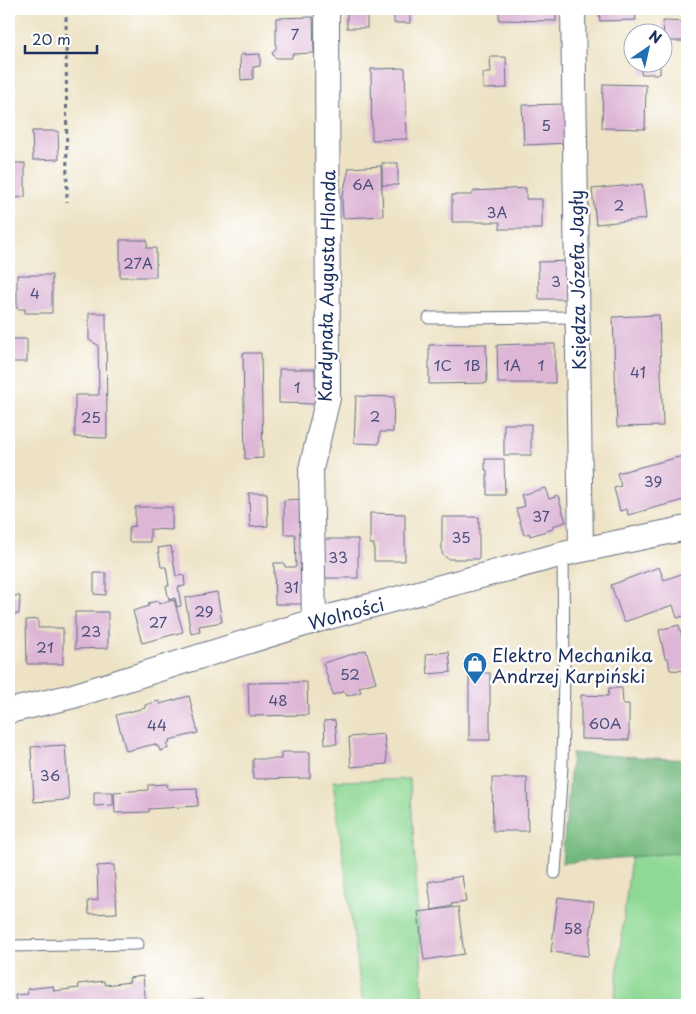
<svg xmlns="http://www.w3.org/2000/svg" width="696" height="1014" font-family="'Playpen Sans',sans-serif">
  <rect width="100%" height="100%" fill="#fff"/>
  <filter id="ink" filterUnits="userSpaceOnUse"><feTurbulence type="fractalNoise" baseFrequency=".02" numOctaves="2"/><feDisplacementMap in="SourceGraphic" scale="10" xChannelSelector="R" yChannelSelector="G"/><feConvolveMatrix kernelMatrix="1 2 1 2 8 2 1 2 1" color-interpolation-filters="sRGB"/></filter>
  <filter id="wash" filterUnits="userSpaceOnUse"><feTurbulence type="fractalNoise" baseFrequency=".0096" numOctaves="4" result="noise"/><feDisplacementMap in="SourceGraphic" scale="20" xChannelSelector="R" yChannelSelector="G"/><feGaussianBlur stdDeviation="1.12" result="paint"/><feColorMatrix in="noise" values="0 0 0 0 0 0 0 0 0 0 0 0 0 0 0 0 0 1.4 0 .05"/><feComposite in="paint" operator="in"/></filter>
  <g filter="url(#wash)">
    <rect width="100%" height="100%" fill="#ede2c4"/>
    <!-- green -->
    <g fill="#8fd995" stroke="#55847a">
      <path d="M410,779L424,1005H363L333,781Z"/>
      <path d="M687,852V1005H602L614,1002L631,856Z"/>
    </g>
    <!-- forest -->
    <path fill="#73b97e" stroke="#47746e" d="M572,753L687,760V852L562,863Z"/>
    <g id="blocks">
      <!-- building -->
      <g fill="#ddb5d5">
        <rect x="347" y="9" width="20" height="19"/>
        <rect x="394" y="9" width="16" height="14"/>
        <path d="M499,9H556V21L499,20Z"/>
        <path d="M599,9H635L636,20L600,21Z"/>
        <path d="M313,17L314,53L292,54V58H277L274,57L272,52L276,49V18Z"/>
        <path d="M663,21L687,22V41H664Z"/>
        <path d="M260,54V66L253,67V79L241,80L240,55Z"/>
        <path d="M490,57H506L507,88L483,89V73H491Z"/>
        <path d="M642,62H660V74H641Z"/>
        <path d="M405,68L407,139L372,140L371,69Z"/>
        <path d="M603,84L646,85L645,129L602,128Z"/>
        <path d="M568,104L570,143L524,145L522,105Z"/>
        <path d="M32,131H58L59,159L33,160Z"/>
        <path d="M9,163H25V197L9,198Z"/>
        <rect x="382" y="163" width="16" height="22"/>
        <path d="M381,166L383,216L343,218L342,198L349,168Z"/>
        <path d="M642,184L646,219L596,224L592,189Z"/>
        <path d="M526,188V199H542V229H500V222H452V195H472L474,191Z"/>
        <path d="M120,240H147V248H156V277H120Z"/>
        <path d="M574,261V299H539L538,262Z"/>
        <path d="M17,275H52V313H25V309H17Z"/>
        <path d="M89,313H106L107,438L75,437V395H99L98,345L89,340Z"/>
        <path d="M659,315L663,426L617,427L613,317Z"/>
        <path d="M684,336H687V358H685Z"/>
        <rect x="9" y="339" width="18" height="23"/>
        <path d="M486,344L487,383L429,384V345Z"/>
        <path d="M527,344H555V383H498L497,345Z"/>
        <path d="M243,353H261L263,458L245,459Z"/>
        <path d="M279,369H315L316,404L279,403Z"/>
        <path d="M356,396L394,397L393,432H380L379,444L354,443Z"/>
        <rect x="504" y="424" width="27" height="31"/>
        <path d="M687,455V499L628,515L627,509L620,511L614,488L621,486L617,473Z"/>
        <path d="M485,459H504L505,495H487V470H485Z"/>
        <path d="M545,488L549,499L558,496L566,522L552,526L553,529L530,536L529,533L524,535L516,509L525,506L521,495Z"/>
        <path d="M249,493H267L268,526L250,527Z"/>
        <path d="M305,499L307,604H275L274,563H284L285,567H296L295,534H284V500Z"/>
        <path d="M135,507H172V530L150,529V542H129V527L135,526Z"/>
        <path d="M370,513L405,514V561H374V544H370Z"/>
        <path d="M442,517H479V559H448L442,554Z"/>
        <rect x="319" y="539" width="39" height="39"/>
        <path d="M171,546L176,576L184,575L185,586L178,587L181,606L177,607L175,598L169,600L166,586H169L166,567H161L158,548Z"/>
        <path d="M659,567L664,580L687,572V615L677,618L673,605L624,622L611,585Z"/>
        <path d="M94,573H106V595L94,594Z"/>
        <path d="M217,592L222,622L199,626L200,632L191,634L185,598Z"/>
        <path d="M9,596H20L19,614H14L12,636H9Z"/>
        <path d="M174,600L183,632L142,643L133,611L149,606L148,603L158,601L159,604Z"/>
        <path d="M75,612H108V648L75,649Z"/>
        <path d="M38,619V628H63V664H27L26,620Z"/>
        <path d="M679,625L687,658V671L670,670L668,658H665L659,630Z"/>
        <path d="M366,650L376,682L359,687L361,692L347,696L345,691L333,695L323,663Z"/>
        <path d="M449,652L451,672L428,674L426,654Z"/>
        <rect x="469" y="673" width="21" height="67"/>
        <path d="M307,682L308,715L249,716L248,683Z"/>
        <path d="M609,688H622L623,704H629V740L581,739V695L608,696Z"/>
        <path d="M189,696L198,733L169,740L170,743H167L169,748L160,751L158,746H156L155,744L126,751L116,715L145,708V705L159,701L160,704Z"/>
        <path d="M335,720L337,744H325L324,721Z"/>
        <path d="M384,734L387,764L351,767L349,737Z"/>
        <path d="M65,745L69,800L34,802L31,747Z"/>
        <path d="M281,752H310V778L253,779V759H281Z"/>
        <path d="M492,778H527L528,831H493Z"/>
        <path d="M167,784L168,789L197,788L198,806L149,809V812L115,813L114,792L148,790V785Z"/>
        <path d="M94,792H113V805L94,806Z"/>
        <path d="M114,865L117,913L89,914L88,901L98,900L97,866Z"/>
        <path d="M462,876L466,902L451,904L452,906L432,910L428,882Z"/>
        <path d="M558,897L594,902L588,956L551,952Z"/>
        <path d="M458,907L464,954L424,960L418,912Z"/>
        <path d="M143,976L146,1005H16L15,995L28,994L27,989L53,986L54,991L79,988L78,984L104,981L105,985L130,982L129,978Z"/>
        <path d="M203,998V1005H183L182,1001Z"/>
      </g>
    </g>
  </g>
  <g filter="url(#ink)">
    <use href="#blocks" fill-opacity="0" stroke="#646e82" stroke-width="1"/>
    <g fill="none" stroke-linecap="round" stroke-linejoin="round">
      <defs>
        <g id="lane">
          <path d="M429,318L577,317"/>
          <path d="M555,873L562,765L564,676L563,554"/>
          <path d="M9,946L138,944"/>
        </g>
        <g id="street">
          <path d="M573,9L581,550"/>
          <path d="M314,621L311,469L328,398L327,9"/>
          <path d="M9,711L73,696L314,621L563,554L687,528"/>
        </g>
      </defs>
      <!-- lane casing -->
      <use href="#lane" stroke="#646e82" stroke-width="13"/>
      <!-- street casing -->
      <use href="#street" stroke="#646e82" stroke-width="26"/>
      <!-- path -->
      <path stroke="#646e82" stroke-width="3" stroke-dasharray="4 4" stroke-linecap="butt" d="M66,9L67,202"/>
      <!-- lane -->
      <use href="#lane" stroke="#fff" stroke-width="11"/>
      <!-- street -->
      <use href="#street" stroke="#fff" stroke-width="24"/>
    </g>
  </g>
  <!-- icons -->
  <defs>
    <symbol id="shop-pin" viewBox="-11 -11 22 30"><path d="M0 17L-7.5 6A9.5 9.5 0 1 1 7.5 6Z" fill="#1f6fb2" stroke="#fff"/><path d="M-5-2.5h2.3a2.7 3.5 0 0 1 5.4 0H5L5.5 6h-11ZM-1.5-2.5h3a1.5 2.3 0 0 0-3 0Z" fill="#fff"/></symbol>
  </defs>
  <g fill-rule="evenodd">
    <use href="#shop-pin" x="461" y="650" width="28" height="38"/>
  </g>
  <g text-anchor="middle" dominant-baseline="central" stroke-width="5" stroke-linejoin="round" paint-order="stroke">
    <!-- number labels -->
    <g font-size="15" fill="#4c507c">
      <text x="295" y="33">7</text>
      <text x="546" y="124">5</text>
      <text x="363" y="183">6A</text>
      <text x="619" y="204">2</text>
      <text x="497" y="211">3A</text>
      <text x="138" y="262">27A</text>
      <text x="556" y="280">3</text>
      <text x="35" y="292">4</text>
      <text x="443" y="364">1C</text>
      <text x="472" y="364">1B</text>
      <text x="512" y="364">1A</text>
      <text x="541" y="364">1</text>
      <text x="638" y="371">41</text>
      <text x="297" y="386">1</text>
      <text x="375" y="415">2</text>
      <text x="91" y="416">25</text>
      <text x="653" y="480">39</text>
      <text x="541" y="515">37</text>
      <text x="461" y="536">35</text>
      <text x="338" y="556">33</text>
      <text x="291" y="586">31</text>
      <text x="204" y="610">29</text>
      <text x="158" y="621">27</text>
      <text x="91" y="630">23</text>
      <text x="45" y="646">21</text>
      <text x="350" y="673">52</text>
      <text x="278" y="699">48</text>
      <text x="605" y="722">60A</text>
      <text x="157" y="724">44</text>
      <text x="50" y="774">36</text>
      <text x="573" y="927">58</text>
    </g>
    <!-- street labels -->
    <g font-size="18" fill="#1b2f5e" stroke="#fff">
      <text transform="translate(577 280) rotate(-91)">Księdza Józefa Jagły</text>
      <text transform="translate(326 286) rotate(-89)">Kardynała Augusta Hlonda</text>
      <text transform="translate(346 613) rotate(-15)">Wolności</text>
    </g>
    <!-- poi labels -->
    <g font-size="18" fill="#1b2f5e" stroke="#fff" text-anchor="start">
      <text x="492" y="654">Elektro Mechanika<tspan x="492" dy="21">Andrzej Karpiński</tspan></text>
    </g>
  </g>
  <!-- margin -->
  <rect width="696" height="1014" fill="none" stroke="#fff" stroke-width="30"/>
  <!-- north arrow -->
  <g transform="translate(648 48) rotate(34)"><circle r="24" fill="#ffffff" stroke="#a4acbf"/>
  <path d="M0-4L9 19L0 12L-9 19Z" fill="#1f6fb2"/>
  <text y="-8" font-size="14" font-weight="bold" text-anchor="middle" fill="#1b2f5e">N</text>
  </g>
  <!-- scale -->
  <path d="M25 45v8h72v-8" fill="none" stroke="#1b2f5e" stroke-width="2.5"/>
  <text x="32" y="45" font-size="15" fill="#1b2f5e" stroke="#ffffff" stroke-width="4" paint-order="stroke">20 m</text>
</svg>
